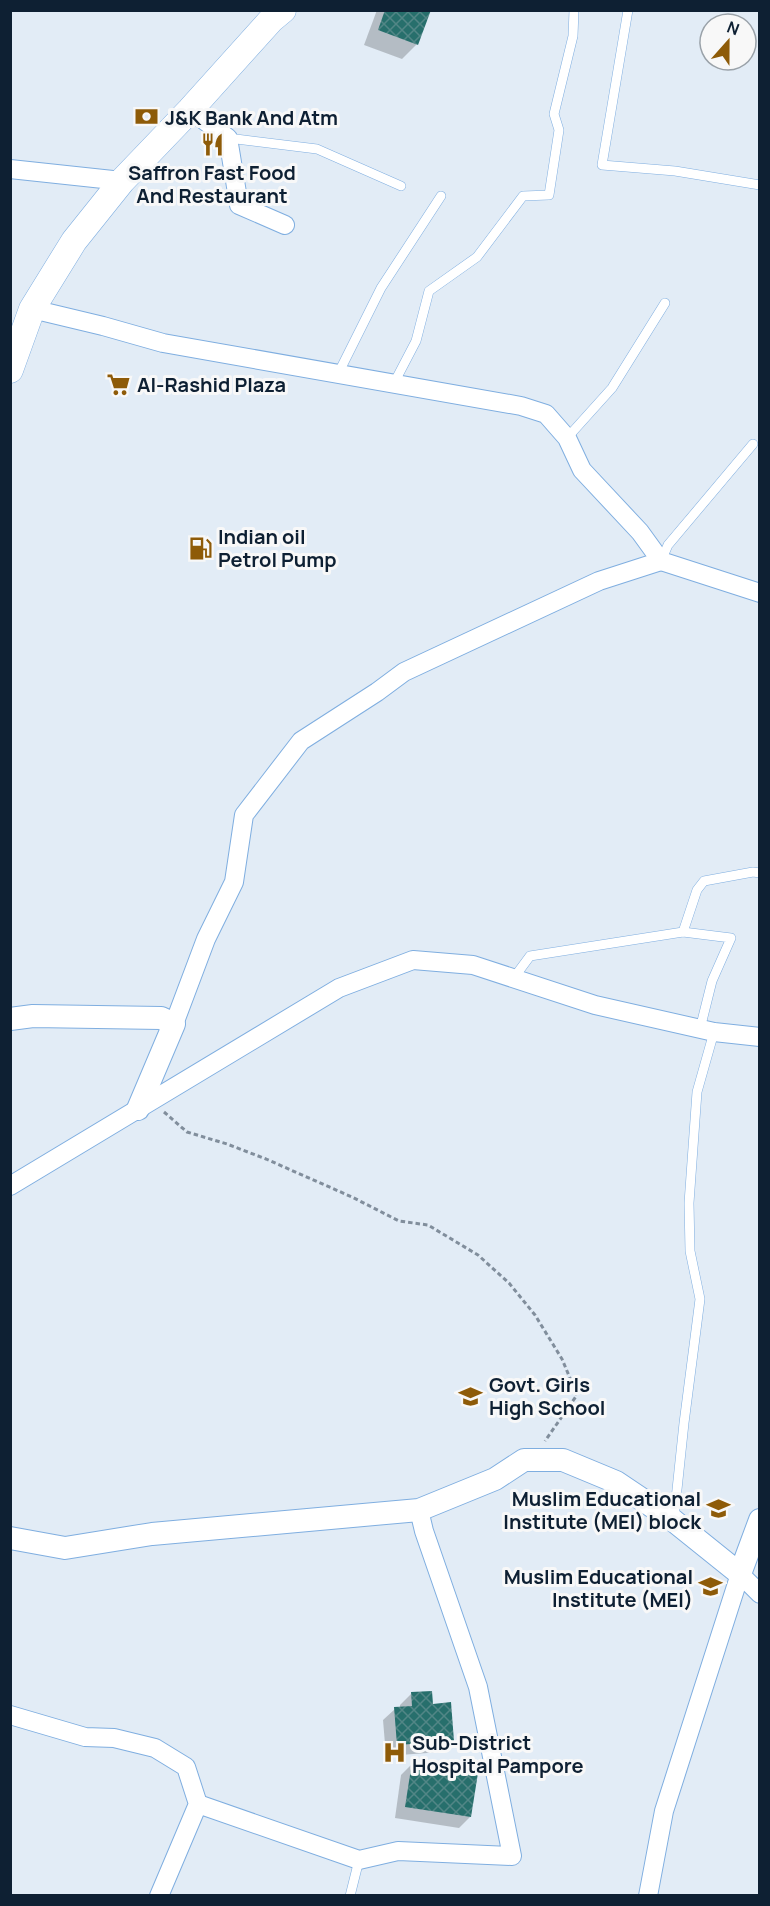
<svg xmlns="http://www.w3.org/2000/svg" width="770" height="1906" font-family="Manrope,sans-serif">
  <defs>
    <pattern id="building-cross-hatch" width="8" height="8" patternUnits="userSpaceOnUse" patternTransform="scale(1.5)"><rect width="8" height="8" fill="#276f6c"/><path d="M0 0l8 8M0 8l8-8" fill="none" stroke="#528686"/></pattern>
  </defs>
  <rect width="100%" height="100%" fill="#e2ecf6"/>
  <!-- shadow -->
  <g fill="#0003">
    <path d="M377,10H429L417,44L402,59L364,45Z"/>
    <path d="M411,1694L431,1705L453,1741L441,1752L386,1756L383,1720L395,1709L400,1708V1705Z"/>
    <path d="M412,1764L470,1817L459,1828L395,1818L401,1775Z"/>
  </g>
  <!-- building -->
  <g fill="url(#building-cross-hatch)">
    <path d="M385,10H431L418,45L378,30Z"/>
    <path d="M432,1691L433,1704L451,1702L454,1741L397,1745L394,1707L412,1706L411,1692Z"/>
    <path d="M412,1762L478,1773L471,1817L405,1807Z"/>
  </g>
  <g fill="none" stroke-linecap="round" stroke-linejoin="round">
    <defs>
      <g id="service">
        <path d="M628,10L602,165L675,171L760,185"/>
        <path d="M228,138L317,149L401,186"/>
        <path d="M338,374L381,288L441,196"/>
        <path d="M393,385L416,341L429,291L477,257L523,196L549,195L559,130L554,114L573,36L574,10"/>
        <path d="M567,438L612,388L665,303"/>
        <path d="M661,561L668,545L753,444"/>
        <path d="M683,932L697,890L704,881L753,872L760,873"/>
        <path d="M513,979L530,956L683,932L731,938L712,981L700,1029"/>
        <path d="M674,1518L684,1423L700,1299L690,1251L689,1203L697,1092L714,1032"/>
        <path d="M350,1896L359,1860"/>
      </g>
      <g id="minor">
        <path d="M190,110L228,138L239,205L285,225"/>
        <path d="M10,169L122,181"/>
        <path d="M32,309L103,326L163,343L521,406L546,414L567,438L582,470L640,532L661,561L760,593"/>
        <path d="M174,1024L206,939L234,882L244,815L301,741L377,692L404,672L599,581L661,561"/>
        <path d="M10,1186L339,988L413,960L473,965L595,1005L714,1032L760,1037"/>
        <path d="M10,1715L85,1737L114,1738L155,1748L186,1767L198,1804L159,1896"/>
        <path d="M198,1804L359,1860L398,1851L512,1856L478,1687L424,1531L419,1510"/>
        <path d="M648,1896L664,1811L740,1574L760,1594"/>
      </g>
      <g id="tertiary">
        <path d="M10,1019L33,1016L161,1018L174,1024L138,1109"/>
        <path d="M10,1538L65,1548L152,1534L419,1510L495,1479L524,1460H563L616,1482L674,1521L740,1574L760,1520"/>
      </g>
      <path id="secondary" d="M10,370L32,309L74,241L122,181L190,110L271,20L283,10"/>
    </defs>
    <!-- service casing -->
    <use href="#service" stroke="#7faee0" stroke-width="10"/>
    <!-- minor casing -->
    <use href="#minor" stroke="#7faee0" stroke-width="20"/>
    <!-- tertiary casing -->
    <use href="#tertiary" stroke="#7faee0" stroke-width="24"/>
    <!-- secondary casing -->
    <use href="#secondary" stroke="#7faee0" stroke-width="27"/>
    <!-- path -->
    <path stroke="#818e9c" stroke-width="3" stroke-dasharray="4.5 3" stroke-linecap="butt" d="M164,1112L187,1132L227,1144L266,1159L352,1197L399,1221L428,1225L478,1255L509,1283L535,1315L562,1359L577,1395L545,1441"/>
    <!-- service -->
    <use href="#service" stroke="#fff" stroke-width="9"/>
    <!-- minor -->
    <use href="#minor" stroke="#fff" stroke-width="18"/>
    <!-- tertiary -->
    <use href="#tertiary" stroke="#fff" stroke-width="22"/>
    <!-- secondary -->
    <use href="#secondary" stroke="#fff" stroke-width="26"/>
  </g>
  <!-- icons -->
  <defs>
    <symbol id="bank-bare" viewBox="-9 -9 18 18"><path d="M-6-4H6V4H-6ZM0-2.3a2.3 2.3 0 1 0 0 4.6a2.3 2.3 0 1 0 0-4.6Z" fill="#8e5b08" stroke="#f8f8f8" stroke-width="2.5" paint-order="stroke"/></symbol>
    <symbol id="restaurant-bare" viewBox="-9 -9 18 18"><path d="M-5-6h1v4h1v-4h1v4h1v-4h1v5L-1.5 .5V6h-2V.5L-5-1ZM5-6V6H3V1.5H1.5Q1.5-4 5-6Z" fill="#8e5b08" stroke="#f8f8f8" stroke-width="2.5" paint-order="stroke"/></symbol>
    <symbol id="supermarket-bare" viewBox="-9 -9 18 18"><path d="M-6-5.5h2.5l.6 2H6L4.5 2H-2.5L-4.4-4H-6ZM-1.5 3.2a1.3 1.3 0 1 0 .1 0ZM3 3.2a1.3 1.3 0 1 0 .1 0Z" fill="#8e5b08" stroke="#f8f8f8" stroke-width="2.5" paint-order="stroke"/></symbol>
    <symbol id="fuel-bare" viewBox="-9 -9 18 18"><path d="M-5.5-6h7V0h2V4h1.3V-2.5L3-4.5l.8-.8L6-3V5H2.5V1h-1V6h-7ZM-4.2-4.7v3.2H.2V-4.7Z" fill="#8e5b08" stroke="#f8f8f8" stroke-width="2.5" paint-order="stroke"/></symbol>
    <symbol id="school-bare" viewBox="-9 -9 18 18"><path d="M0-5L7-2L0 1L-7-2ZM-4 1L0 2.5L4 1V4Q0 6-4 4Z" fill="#8e5b08" stroke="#f8f8f8" stroke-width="2.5" paint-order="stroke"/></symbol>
    <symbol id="hospital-bare" viewBox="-9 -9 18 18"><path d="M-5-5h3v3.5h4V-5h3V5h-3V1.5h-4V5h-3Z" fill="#8e5b08" stroke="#f8f8f8" stroke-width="2.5" paint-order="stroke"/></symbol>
  </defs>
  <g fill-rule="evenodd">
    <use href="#bank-bare" x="130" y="100" width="33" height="33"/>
    <use href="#restaurant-bare" x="196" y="128" width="33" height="33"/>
    <use href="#supermarket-bare" x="102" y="368" width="33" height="33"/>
    <use href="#fuel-bare" x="184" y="532" width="33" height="33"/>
    <use href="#school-bare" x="454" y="1380" width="33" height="33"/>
    <use href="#school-bare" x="702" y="1492" width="33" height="33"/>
    <use href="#school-bare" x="694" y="1570" width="33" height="33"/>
    <use href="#hospital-bare" x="378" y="1736" width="33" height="33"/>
  </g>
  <g text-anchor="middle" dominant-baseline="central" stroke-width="6" stroke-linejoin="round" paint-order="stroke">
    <!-- poi labels -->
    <g font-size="20" font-weight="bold" fill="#0e2033" stroke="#f8f8f8" text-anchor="start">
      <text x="165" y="117">J&amp;K Bank And Atm</text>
      <text x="212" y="172" text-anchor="middle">Saffron Fast Food<tspan x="212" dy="23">And Restaurant</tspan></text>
      <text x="137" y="384">Al-Rashid Plaza</text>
      <text x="218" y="536">Indian oil<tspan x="218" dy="23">Petrol Pump</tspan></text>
      <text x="489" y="1384">Govt. Girls<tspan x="489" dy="23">High School</tspan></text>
      <text x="701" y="1498" text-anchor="end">Muslim Educational<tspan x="701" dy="23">Institute (MEI) block</tspan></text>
      <text x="693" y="1576" text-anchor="end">Muslim Educational<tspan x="693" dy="23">Institute (MEI)</tspan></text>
      <text x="412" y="1742">Sub-District<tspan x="412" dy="23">Hospital Pampore</tspan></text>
    </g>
  </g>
  <!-- border -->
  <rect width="770" height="1906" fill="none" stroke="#0e2033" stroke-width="24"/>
  <!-- north arrow -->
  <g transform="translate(728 42) rotate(21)"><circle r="28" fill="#f8f8f8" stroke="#9aa2a9" stroke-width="1.5"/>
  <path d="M0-4.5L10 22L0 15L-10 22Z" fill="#8e5b08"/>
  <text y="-9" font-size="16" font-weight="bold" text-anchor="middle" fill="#0e2033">N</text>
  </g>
</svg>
